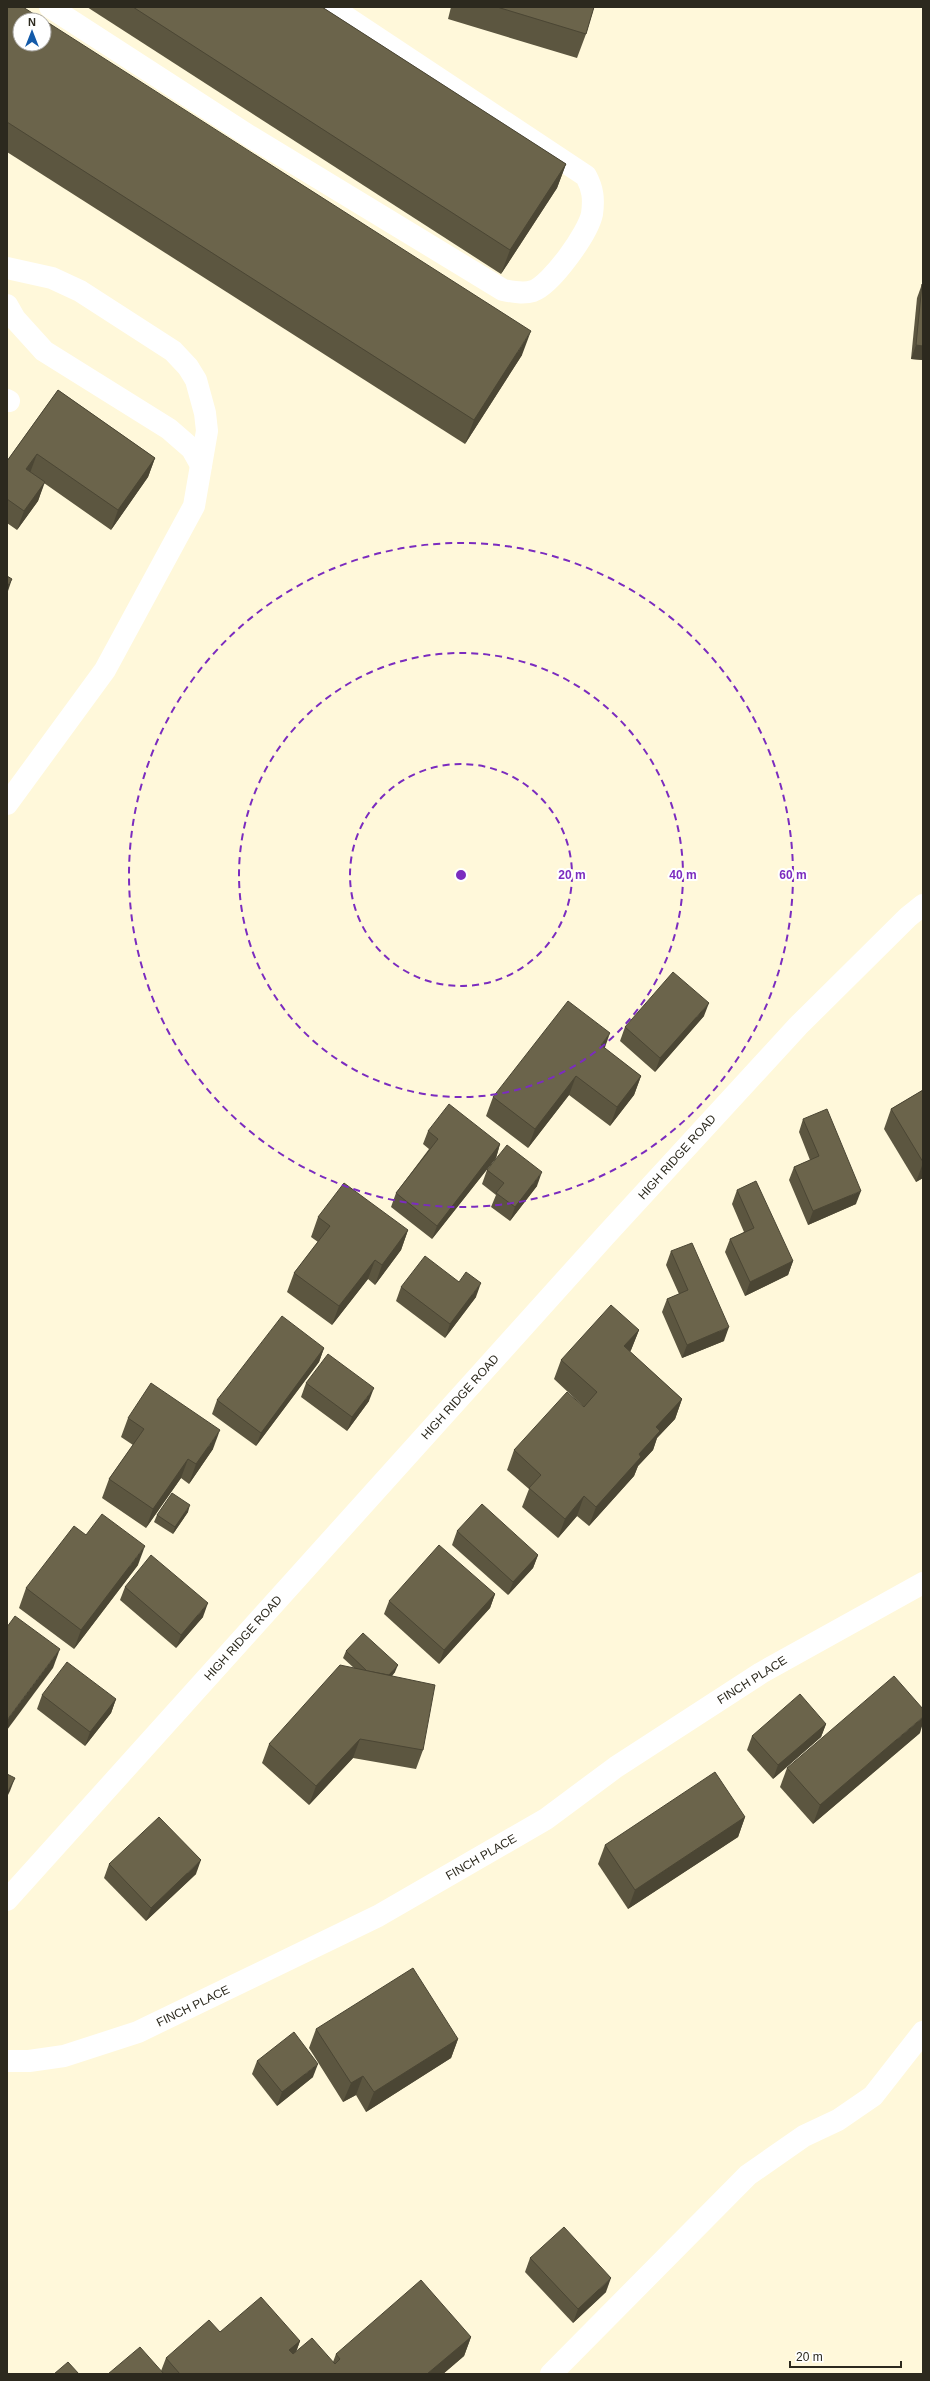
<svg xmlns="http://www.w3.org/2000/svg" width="930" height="2381" font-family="Arial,sans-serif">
  <rect width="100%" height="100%" fill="#fff8da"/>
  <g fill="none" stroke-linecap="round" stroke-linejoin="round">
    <!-- minor -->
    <g stroke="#fff" stroke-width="22">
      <path d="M50,7L251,137L503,290C513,292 524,294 533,291C552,284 588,233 592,214C594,199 593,189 586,176L331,7"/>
      <path d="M7,268L52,278L80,291L173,351L188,367L196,380L205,413L207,431L194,506L105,670L7,804"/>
      <path d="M7,305L15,319L44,351L169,429L192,449L201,465"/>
      <path d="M7,400L9,401"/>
      <path d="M7,1900L605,1236L798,1026L908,917L923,905"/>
      <path d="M7,2061H29L64,2056L138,2032L378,1916L546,1819L616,1767L761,1673L923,1583"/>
      <path d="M551,2374L748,2175L804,2136L838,2120L873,2096L923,2032"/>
    </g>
  </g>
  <!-- wall -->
  <g fill="#5c5640">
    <path d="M7,7L522,355L465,444L7,152Z"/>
    <path d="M87,7H322L566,164L557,188L501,274Z"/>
    <path d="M451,7H594L586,34L577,58L448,19Z"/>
    <path d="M922,284H923V360L911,359L917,298Z"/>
    <path d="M58,390L155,458L148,477L111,530L44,483L38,501L17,530L7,523V461Z"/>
    <path d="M704,1016L655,1072L620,1041L625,1027Z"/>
    <path d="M604,1048L641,1076L634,1095L610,1126L569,1095L528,1148L486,1116L493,1097Z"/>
    <path d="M923,1090V1178L916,1182L884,1129L891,1109Z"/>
    <path d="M803,1119L856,1204L808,1225L789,1180L794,1167L810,1160L799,1132Z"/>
    <path d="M428,1131L500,1144L496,1158L432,1239L391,1207L396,1193L429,1149L423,1144Z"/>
    <path d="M487,1170L537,1186L510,1221L491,1207L496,1195L482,1184Z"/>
    <path d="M737,1190L793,1261L788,1275L745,1296L725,1252L730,1239L744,1232L732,1204Z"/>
    <path d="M318,1217L408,1230L401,1250L375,1285L368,1279L332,1325L287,1292L294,1273L318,1242L311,1237Z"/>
    <path d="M671,1251L724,1341L682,1358L662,1312L667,1299L679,1294L666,1265Z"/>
    <path d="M401,1287L476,1297L445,1338L396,1301Z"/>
    <path d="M639,1330L631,1350L630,1352L682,1399L675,1419L657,1438L653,1450L638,1466L634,1476L589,1526L577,1516L558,1538L522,1507L529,1489L507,1470L514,1450L584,1407L554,1379L561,1360Z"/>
    <path d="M324,1348L319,1362L256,1446L212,1414L217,1400Z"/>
    <path d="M306,1383L369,1401L347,1431L301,1397Z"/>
    <path d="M128,1418L213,1449L189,1484L181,1478L146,1528L102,1498L109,1479L133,1445L121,1437Z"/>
    <path d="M188,1512L173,1534L154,1522L157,1515Z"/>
    <path d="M457,1531L538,1555L533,1568L508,1595L452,1545Z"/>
    <path d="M138,1565L74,1649L19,1608L26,1588Z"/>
    <path d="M125,1587L203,1617L176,1648L120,1600Z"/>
    <path d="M495,1594L490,1608L439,1664L384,1614L389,1601Z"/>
    <path d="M346,1651L395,1672L392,1676L423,1750L416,1769L353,1758L309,1805L262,1763L269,1744L354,1668L343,1658Z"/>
    <path d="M42,1695L116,1699L111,1713L85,1746L37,1709Z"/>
    <path d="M826,1724L821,1737L773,1779L747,1750L752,1736Z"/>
    <path d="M920,1733L813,1824L780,1787L787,1768Z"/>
    <path d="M745,1817L738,1837L628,1909L598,1864L605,1845Z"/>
    <path d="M109,1864L196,1874L146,1921L104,1878Z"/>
    <path d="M316,2029L458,2039L451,2058L366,2112L356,2095L343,2102L309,2048Z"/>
    <path d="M257,2061L313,2077L277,2106L252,2074Z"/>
    <path d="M530,2258L606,2292L573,2323L525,2272Z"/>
    <path d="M220,2332L300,2341L296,2352L333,2362L336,2354L471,2337L464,2356L443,2374H108L161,2371L166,2358Z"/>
  </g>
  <!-- shaded-wall -->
  <g fill="#4b4634">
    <path d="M566,164L557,188L501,274L510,250Z"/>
    <path d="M531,331L522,355L465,444L474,420Z"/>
    <path d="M916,345L923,346V360L911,359Z"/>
    <path d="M37,454L30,473L26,469Z"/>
    <path d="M155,458L148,477L111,530L118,510Z"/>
    <path d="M45,482L38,501L17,530L24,511Z"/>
    <path d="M12,579L7,594V587Z"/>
    <path d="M709,1003L704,1016L655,1072L660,1058Z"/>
    <path d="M610,1033L603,1053L601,1045Z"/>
    <path d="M576,1076L569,1095L528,1148L535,1129Z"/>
    <path d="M641,1076L634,1095L610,1126L617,1107Z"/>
    <path d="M500,1144L496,1158L432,1239L437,1226Z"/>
    <path d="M923,1163V1178L916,1182Z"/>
    <path d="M542,1172L537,1186L510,1221L515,1207Z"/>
    <path d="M861,1191L856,1204L808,1225L813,1211Z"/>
    <path d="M408,1230L401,1250L375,1285L382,1265Z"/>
    <path d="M375,1260L368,1279L332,1325L339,1306Z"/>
    <path d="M793,1261L788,1275L745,1296L750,1282Z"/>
    <path d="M481,1283L476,1297L445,1338L450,1324Z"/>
    <path d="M729,1327L724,1341L682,1358L687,1345Z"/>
    <path d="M639,1330L631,1350L616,1366L624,1346Z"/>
    <path d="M324,1348L319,1362L256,1446L261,1433Z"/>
    <path d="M374,1388L369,1401L347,1431L352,1417Z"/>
    <path d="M682,1399L675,1419L657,1438L653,1450L638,1466L634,1476L589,1526L596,1507L639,1454L656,1427Z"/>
    <path d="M220,1430L213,1449L189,1484L196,1464Z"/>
    <path d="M188,1459L181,1478L146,1528L153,1509Z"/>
    <path d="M584,1496L577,1516L558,1538L565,1519Z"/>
    <path d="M190,1505L188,1512L173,1534L175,1527Z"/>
    <path d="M145,1546L138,1565L74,1649L81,1630Z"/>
    <path d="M538,1555L533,1568L508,1595L513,1582Z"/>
    <path d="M495,1594L490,1608L439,1664L444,1650Z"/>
    <path d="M208,1603L203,1617L176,1648L181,1635Z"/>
    <path d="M60,1649L53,1668L7,1730V1720Z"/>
    <path d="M398,1665L395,1672L379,1691L381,1683Z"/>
    <path d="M116,1699L111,1713L85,1746L90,1732Z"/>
    <path d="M923,1717V1723L920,1733L813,1824L820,1805Z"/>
    <path d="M826,1724L821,1737L773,1779L778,1765Z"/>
    <path d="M360,1739L353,1758L309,1805L316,1786Z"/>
    <path d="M15,1778L10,1791L7,1797V1793Z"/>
    <path d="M745,1817L738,1837L628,1909L635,1890Z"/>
    <path d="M201,1860L196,1874L146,1921L151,1908Z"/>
    <path d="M458,2039L451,2058L366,2112L374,2092Z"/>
    <path d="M318,2064L313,2077L277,2106L282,2092Z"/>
    <path d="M363,2076L356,2095L343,2102L351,2083Z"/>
    <path d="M611,2278L606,2292L573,2323L578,2309Z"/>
    <path d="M471,2337L464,2356L443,2374H427Z"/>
    <path d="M300,2341L293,2360L289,2350Z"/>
  </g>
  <!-- building -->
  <g fill="#6b644b" stroke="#4b4634">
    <path d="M7,7H23L43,20H20V44H44V20L531,331L474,420L7,122Z"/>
    <path d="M133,7H322L566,164L510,250Z"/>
    <path d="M497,7H594L586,34Z"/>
    <path d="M922,284H923V346L916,345Z"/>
    <path d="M58,390L155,458L118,510L37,454L26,469L45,482L24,511L7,499V461Z"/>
    <path d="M7,576L12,579L7,587Z"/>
    <path d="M673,972L709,1003L660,1058L625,1027Z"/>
    <path d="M568,1001L610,1033L601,1045L641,1076L617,1107L576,1076L535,1129L493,1097Z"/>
    <path d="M923,1090V1162L891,1109Z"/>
    <path d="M449,1104L500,1144L437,1226L396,1193L438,1139L428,1131Z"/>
    <path d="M827,1109L861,1191L813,1211L794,1167L819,1156L803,1119Z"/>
    <path d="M507,1145L542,1172L515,1207L496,1193L504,1183L487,1170Z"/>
    <path d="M756,1181L793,1261L750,1282L730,1239L754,1228L737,1190Z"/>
    <path d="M344,1183L408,1230L382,1265L375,1260L339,1306L294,1273L330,1226L318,1217Z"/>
    <path d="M692,1243L729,1327L687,1345L667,1299L688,1290L671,1251Z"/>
    <path d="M425,1256L459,1282L466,1272L481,1283L450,1324L401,1287Z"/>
    <path d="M611,1305L639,1330L624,1346L682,1399L656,1427L660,1431L639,1454L641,1457L596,1507L584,1496L565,1519L529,1488L541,1475L514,1450L567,1392L584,1407L597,1392L561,1360Z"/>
    <path d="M282,1316L324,1348L261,1433L217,1400Z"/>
    <path d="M328,1354L374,1388L352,1417L306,1383Z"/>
    <path d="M151,1383L220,1430L196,1464L188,1459L153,1509L109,1479L144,1429L128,1418Z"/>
    <path d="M172,1493L190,1505L175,1527L157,1515Z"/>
    <path d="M482,1504L538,1555L513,1582L457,1531Z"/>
    <path d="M102,1514L145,1546L81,1630L26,1588L74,1526L86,1535Z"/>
    <path d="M439,1545L495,1594L444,1650L389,1601Z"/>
    <path d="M151,1555L208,1603L181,1635L125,1587Z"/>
    <path d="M15,1616L60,1649L7,1720V1627Z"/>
    <path d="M363,1633L398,1665L389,1675L367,1671L346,1651Z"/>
    <path d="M67,1662L116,1699L90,1732L42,1695Z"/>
    <path d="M340,1665L435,1685L423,1750L360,1739L316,1786L269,1744Z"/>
    <path d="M894,1676L923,1709V1717L820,1805L787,1768Z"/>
    <path d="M800,1694L826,1724L778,1765L752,1736Z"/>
    <path d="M715,1772L745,1817L635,1890L605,1845Z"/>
    <path d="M7,1774L15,1778L7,1793Z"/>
    <path d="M159,1817L201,1860L151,1908L109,1864Z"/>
    <path d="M413,1968L458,2039L374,2092L363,2076L351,2083L316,2029Z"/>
    <path d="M294,2032L318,2064L282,2092L257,2061Z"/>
    <path d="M564,2227L611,2278L578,2309L530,2258Z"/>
    <path d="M421,2280L471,2337L427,2374H180L166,2358L209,2320L220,2332L261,2297L300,2341L289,2350L293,2354L312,2338L335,2364L340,2359L336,2354Z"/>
    <path d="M140,2347L164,2374H108Z"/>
    <path d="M68,2362L79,2374H54Z"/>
  </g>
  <!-- distance rings -->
  <g fill="none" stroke="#7b2cbf" stroke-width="2" stroke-dasharray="7 5">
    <circle cx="461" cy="875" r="111"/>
    <circle cx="461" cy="875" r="222"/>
    <circle cx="461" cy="875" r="332"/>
  </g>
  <g text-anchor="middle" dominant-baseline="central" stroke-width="4" stroke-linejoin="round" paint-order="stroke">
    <!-- street labels -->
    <g font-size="12" fill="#2c291e" stroke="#fff">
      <text transform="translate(677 1157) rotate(-48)">HIGH RIDGE ROAD</text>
      <text transform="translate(460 1397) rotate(-48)">HIGH RIDGE ROAD</text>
      <text transform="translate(243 1638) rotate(-48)">HIGH RIDGE ROAD</text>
      <text transform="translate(752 1680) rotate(-32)">FINCH PLACE</text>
      <text transform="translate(481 1857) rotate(-30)">FINCH PLACE</text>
      <text transform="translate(193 2006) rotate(-26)">FINCH PLACE</text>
    </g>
  </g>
  <circle cx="461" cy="875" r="6" fill="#7b2cbf" stroke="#fff" stroke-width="2"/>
  <g font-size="12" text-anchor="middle" font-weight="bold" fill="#7b2cbf" stroke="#fff" stroke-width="4" stroke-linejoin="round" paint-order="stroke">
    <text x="572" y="879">20 m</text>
    <text x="683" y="879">40 m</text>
    <text x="793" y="879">60 m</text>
  </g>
  <!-- border -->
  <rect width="930" height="2381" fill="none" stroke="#2c291e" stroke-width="16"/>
  <!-- north arrow -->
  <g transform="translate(32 32)"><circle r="19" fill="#ffffff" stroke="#aba9a5"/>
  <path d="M0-3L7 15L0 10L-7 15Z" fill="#135aa9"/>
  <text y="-6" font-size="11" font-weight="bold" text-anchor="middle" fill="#2c291e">N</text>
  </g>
  <!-- scale -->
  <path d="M790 2361v6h111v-6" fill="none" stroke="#2c291e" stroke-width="2"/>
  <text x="796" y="2361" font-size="12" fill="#2c291e" stroke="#ffffff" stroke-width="3" paint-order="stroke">20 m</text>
</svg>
